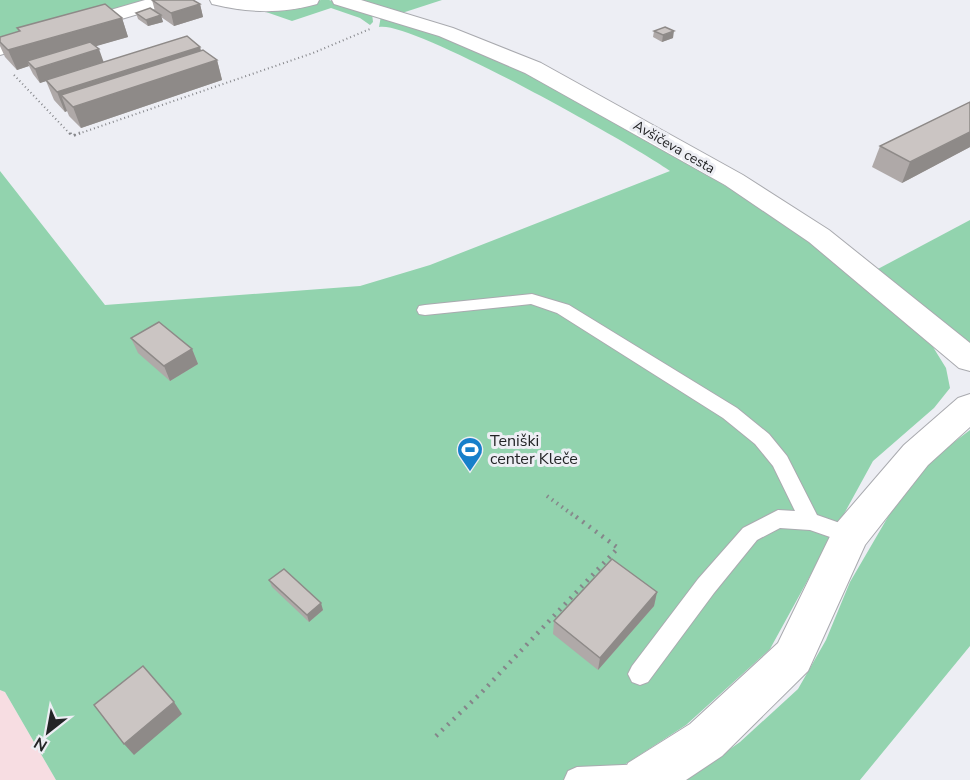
<svg xmlns="http://www.w3.org/2000/svg" width="970" height="780" font-family="'Nunito Sans',sans-serif">
  <rect width="100%" height="100%" fill="#edeef4"/>
  <!-- industrial -->
  <path fill="#f7dde2" d="M0,690L5,692L56,780H0Z"/>
  <!-- green -->
  <g fill="#92d3ae">
    <path d="M0,0H148L0,46Z"/>
    <path d="M321,0H329L372,13L373,22L370,25L360,18L331,8L292,21L266,12Z"/>
    <path d="M358,0H442L402,13Z"/>
    <path d="M381,16L451,38L558,87L782,219L894,311L933,347L946,368L950,388L934,408L873,461L770,649L686,725L601,780H56L5,692L0,690V171L105,305L360,286L430,265L670,171C635,146 410,19 379,27Z"/>
    <path d="M970,220V346L876,270Z"/>
    <path d="M970,430V646L860,780H686L740,742L798,689L826,640L850,582L899,498L937,455Z"/>
  </g>
  <g fill="none" stroke-linecap="round" stroke-linejoin="round">
    <defs>
      <g id="lane">
        <path d="M532,294L569,305L737,408L769,434L787,456L817,515L857,529L860,535L857,541L850,544L810,530L780,528L757,540L714,593L648,682L640,685L632,682L628,674L632,666L698,579L743,528L778,510L795,511L773,466L755,444L723,418L557,313L531,304L425,315L419,314L417,310L419,306L425,305Z"/>
        <path d="M646,764L655,768L659,777L658,780H564L568,771L577,767Z"/>
      </g>
      <g id="street">
        <path d="M145,0H174L172,4L0,55V42Z"/>
        <path d="M210,0H319L317,4C280,14 249,13 212,4Z"/>
        <path d="M970,394V427L928,465L865,545L808,671L722,756L686,780H621L628,763L690,724L778,643L836,524L904,445L958,398Z"/>
      </g>
      <path id="secondary" d="M332,0H361L453,28L541,63L743,175L829,230L970,343V371L959,368L809,242L725,185L525,73L439,36L334,4Z"/>
    </defs>
    <!-- lane casing -->
    <use href="#lane" stroke="#a9aaaf" stroke-width="2"/>
    <!-- street casing -->
    <use href="#street" stroke="#a9aaaf" stroke-width="2"/>
    <!-- secondary casing -->
    <use href="#secondary" stroke="#a9aaaf" stroke-width="2"/>
    <!-- path-far3 -->
    <g stroke="#85868a" stroke-width="2" stroke-dasharray="1 3" stroke-linecap="butt">
      <path d="M14,75L71,135"/>
      <path d="M75,135L313,53L370,29"/>
    </g>
    <!-- path-far2 -->
    <path stroke="#85868a" stroke-width="3" stroke-dasharray="1.5 4" stroke-linecap="butt" d="M70,133L72,136L80,133"/>
    <!-- path-far1 -->
    <path stroke="#85868a" stroke-width="4" stroke-dasharray="1.5 4.5" stroke-linecap="butt" d="M547,496L573,515"/>
    <!-- path -->
    <path stroke="#85868a" stroke-width="4.5" stroke-dasharray="2 6" stroke-linecap="butt" d="M436,736L482,692L618,548L571,513"/>
    <!-- lane -->
    <use href="#lane" fill="#fff" fill-rule="evenodd"/>
    <!-- street -->
    <use href="#street" fill="#fff" fill-rule="evenodd"/>
    <!-- secondary -->
    <use href="#secondary" fill="#fff" fill-rule="evenodd"/>
  </g>
  <!-- wall -->
  <g fill="#afa9a8">
    <path d="M152,0L200,4L203,17L174,26L161,17L163,22L148,26L138,19L136,13L155,11Z"/>
    <path d="M122,18L128,37L95,46L103,62L200,47L201,51L217,60L222,80L81,128L69,116L67,111L65,112L54,100L46,81L40,83L33,74L29,66L17,70L5,57L0,46V37L19,32L17,28Z"/>
    <path d="M654,31L673,38L662,42L653,37Z"/>
    <path d="M970,102V147L902,183L872,167L880,146Z"/>
    <path d="M131,338L192,349L198,364L170,381L138,353Z"/>
    <path d="M269,580L323,610L309,622L272,587Z"/>
    <path d="M657,592L654,606L598,670L553,634L554,621Z"/>
  </g>
  <!-- shaded-wall -->
  <g fill="#8e8a88">
    <path d="M200,4L203,17L174,26L171,13Z"/>
    <path d="M161,15L163,22L148,26L146,20Z"/>
    <path d="M122,18L128,37L31,65L27,61L29,66L17,70L8,50Z"/>
    <path d="M674,31L673,38L662,42L663,35Z"/>
    <path d="M200,47L204,64L217,60L222,80L81,128L73,107L61,95L67,111L65,112L57,92Z"/>
    <path d="M99,49L104,63L40,83L35,69Z"/>
    <path d="M970,132V147L902,183L910,162Z"/>
    <path d="M192,349L198,364L170,381L164,366Z"/>
    <path d="M657,592L654,606L598,670L600,658Z"/>
    <path d="M321,603L323,610L309,622L307,615Z"/>
    <path d="M174,702L182,714L134,755L124,744Z"/>
  </g>
  <!-- building -->
  <g fill="#cbc5c3" stroke="#8e8a88" stroke-width="1.5">
    <path d="M152,0H193L200,4L171,13Z"/>
    <path d="M105,4L122,18L8,50L0,42V37L20,31L17,28Z"/>
    <path d="M150,8L161,15L146,20L136,13Z"/>
    <path d="M665,27L674,31L663,35L654,31Z"/>
    <path d="M187,36L200,47L57,92L46,80Z"/>
    <path d="M90,42L99,49L35,69L27,61Z"/>
    <path d="M203,50L217,60L73,107L61,95Z"/>
    <path d="M970,102V132L910,162L880,146Z"/>
    <path d="M159,322L192,349L164,366L131,338Z"/>
    <path d="M612,559L657,592L600,658L554,621Z"/>
    <path d="M284,569L321,603L307,615L269,580Z"/>
    <path d="M143,666L174,702L124,744L94,705Z"/>
  </g>
  <!-- icons -->
  <defs>
    <symbol id="stadium-pin" viewBox="-11 -11 22 30"><path d="M0 17L-7.5 6A9.5 9.5 0 1 1 7.5 6Z" fill="#177fca" stroke="#edeef4"/><path d="M0-5a6.5 5 0 1 0 0 10a6.5 5 0 1 0 0-10ZM-3.5-1.8h7v3.6h-7Z" fill="#fff"/></symbol>
  </defs>
  <g fill-rule="evenodd">
    <use href="#stadium-pin" x="455" y="435" width="30" height="40"/>
  </g>
  <g text-anchor="middle" dominant-baseline="central" stroke-width="6" stroke-linejoin="round" paint-order="stroke">
    <!-- far-street labels -->
    <g font-size="14" fill="#232426" stroke="#edeef4">
      <text transform="translate(674 147) rotate(30)">Avšičeva cesta</text>
    </g>
    <!-- poi labels -->
    <g font-size="16" fill="#232426" stroke="#edeef4" text-anchor="start">
      <text x="490" y="441">Teniški<tspan x="490" dy="18">center Kleče</tspan></text>
    </g>
  </g>
  <!-- north arrow -->
  <g transform="translate(48 732) rotate(211)" stroke="#edeef4" stroke-width="4.5" paint-order="stroke">
  <path d="M0-4.5L10 22L0 15L-10 22Z" fill="#232426"/>
  <text y="-9" font-size="16" font-weight="bold" text-anchor="middle" fill="#232426">N</text>
  </g>
</svg>
